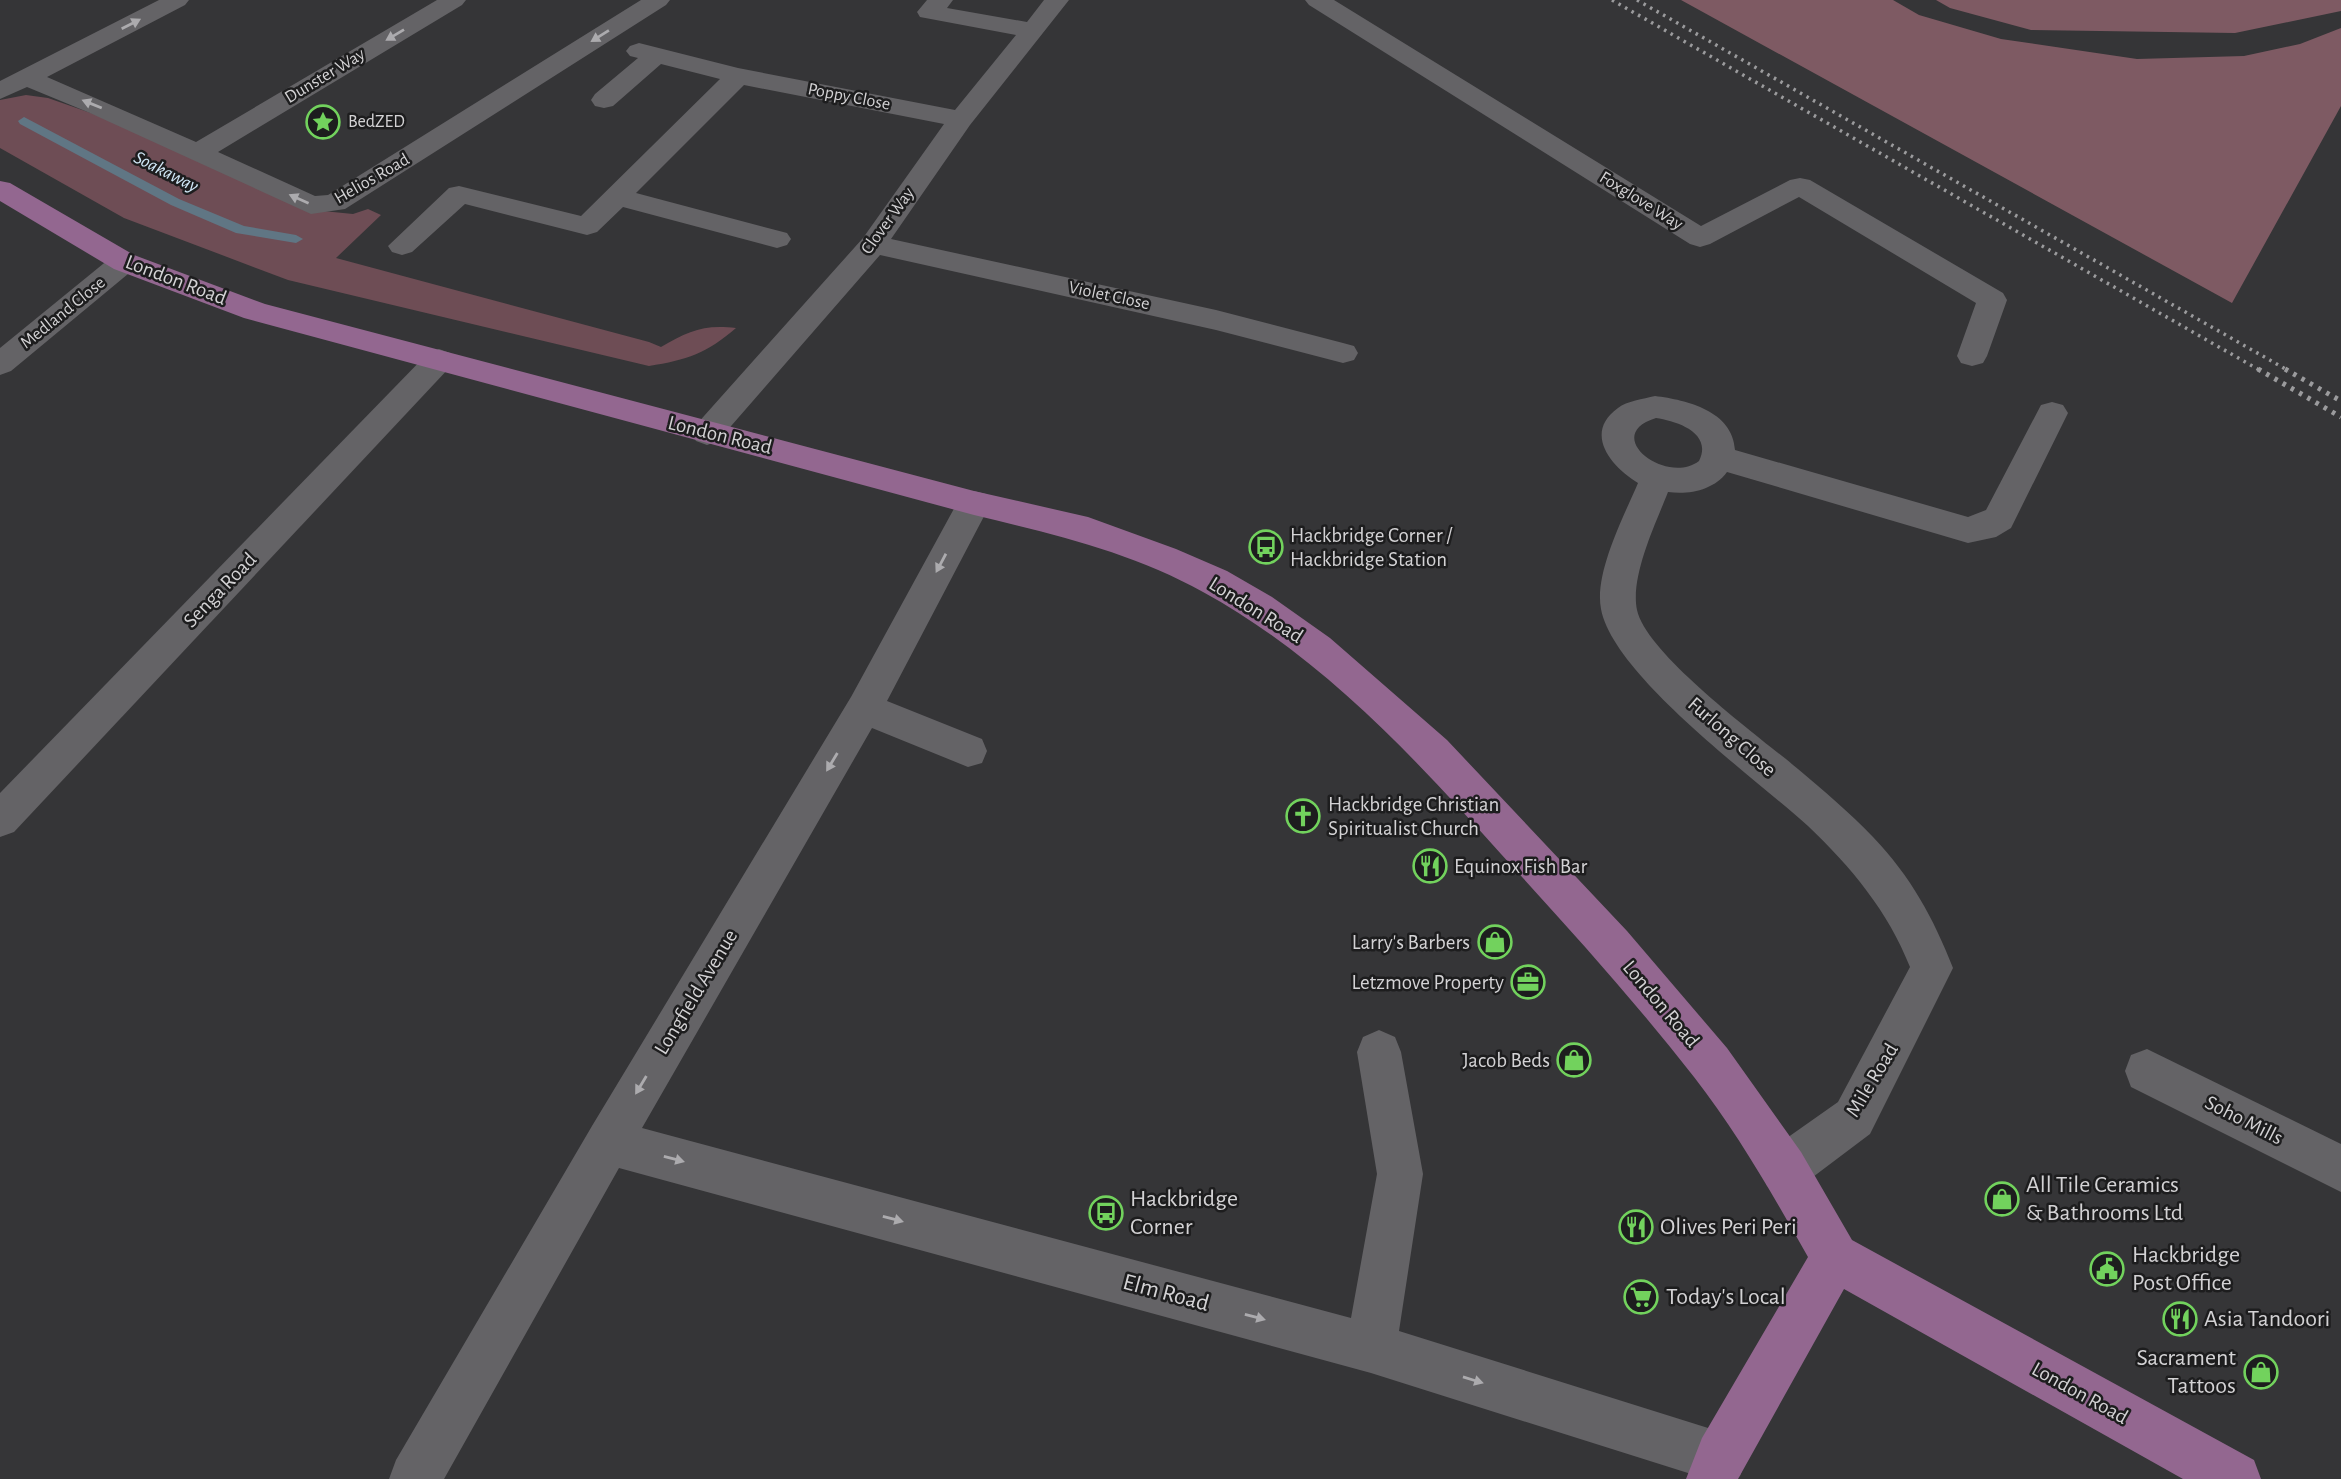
<svg xmlns="http://www.w3.org/2000/svg" width="2341" height="1479" font-family="'Alegreya Sans',sans-serif">
  <rect width="100%" height="100%" fill="#353537"/>
  <!-- green -->
  <path fill="#6e4d55" d="M26,95L48,98L105,118L313,210L353,214L368,209L381,215L336,258L649,342L661,347C688,331 704,324 736,328C707,353 687,360 649,366L288,280L124,218L0,148V100Z"/>
  <!-- forest -->
  <g fill="#7e5a63">
    <path d="M1681,0H1893L1919,15L2001,39L2137,59L2244,56L2300,44L2341,28V106L2232,303Z"/>
    <path d="M1936,0H2341V11L2235,33L2031,30L1950,8Z"/>
  </g>
  <g fill="none" stroke-linecap="round" stroke-linejoin="round">
    <!-- stream -->
    <path fill="#607684" fill-rule="evenodd" d="M24,117L179,199L244,226L296,235L303,239L296,243L236,233L171,205L20,124L18,121Z"/>
    <!-- minor -->
    <g fill="#646366" fill-rule="evenodd">
      <path d="M159,0H189L185,5L47,77L196,142L437,0H466L462,5L218,152L315,196L328,195L641,0H670L666,5L345,209L311,214L90,113L27,87L0,99V81Z"/>
      <path d="M927,0H953L947,8L1027,22L1044,0H1069L970,125L891,239L1216,310L1343,343L1354,346L1358,353L1354,360L1343,363L1216,330L880,255L718,441L707,445L696,441L691,433L696,425L863,238L944,124L744,85L636,193L787,233L791,239L787,245L777,248L623,207L597,232L587,235L465,204L412,252L402,255L392,252L388,246L449,188L459,186L581,216L720,79L661,64L613,106L604,108L595,106L591,100L595,94L638,58L630,56L626,51L630,46L639,43L738,68L955,110L1016,35L920,17L917,12Z"/>
      <path d="M1305,0H1334L1701,226L1790,180L1800,178L1810,180L2003,293L2007,300L1987,356L1983,363L1972,366L1961,363L1957,356L1976,303L1799,197L1710,244L1700,247L1690,244L1309,5Z"/>
      <path d="M124,253L134,255L139,262L134,269L11,371L0,375V348L114,255Z"/>
      <path d="M439,349L450,353L455,360L450,367L14,832L0,837V793L428,353Z"/>
      <path d="M1655,396C1687,400 1733,411 1735,450L1968,517L1986,510L2041,405L2052,402L2063,405L2068,413L2011,528L1996,537L1968,543L1727,472C1714,490 1689,495 1668,492C1656,523 1630,576 1637,610C1647,655 1761,738 1798,769C1824,791 1850,813 1873,837C1911,877 1933,917 1953,968L1870,1134L1801,1186L1784,1192L1767,1186L1761,1169L1767,1152L1838,1102L1910,967C1888,911 1851,867 1808,826C1756,779 1613,675 1601,609C1594,573 1624,516 1638,483C1611,467 1583,433 1618,408C1627,401 1643,399 1655,396ZM1656,418C1677,421 1713,433 1699,461C1666,486 1600,435 1656,418Z"/>
      <path d="M974,491L986,494L991,503L887,701L982,739L987,751L982,763L968,767L872,728L642,1128L1351,1318L1377,1174L1357,1052L1363,1037L1379,1030L1395,1037L1401,1052L1423,1174L1399,1331L1740,1438L1747,1457L1740,1476L1731,1479H1707L1371,1373L619,1168L444,1479H389L396,1460L592,1126L851,697L962,494Z"/>
      <path d="M2147,1049L2341,1144V1192L2131,1087L2125,1071L2131,1055Z"/>
    </g>
    <!-- major -->
    <path fill="#936790" fill-rule="evenodd" d="M0,181L10,183L134,255L265,304L974,491L1088,517L1176,549L1227,571L1272,597L1330,638L1447,740L1627,931L1727,1048L1801,1152L1852,1240L2254,1460L2261,1479H2183L1844,1289L1738,1479H1686L1702,1438L1808,1257C1773,1195 1737,1132 1694,1077C1633,999 1567,926 1501,854C1413,756 1320,656 1203,592C1132,552 1053,534 974,515L244,318L114,269L0,201Z"/>
    <!-- rail-far1 -->
    <g stroke="#9b9b9d" stroke-width="3.5" stroke-dasharray="2.5 5" stroke-linecap="butt">
      <path d="M1612,0L2261,371"/>
      <path d="M1637,0L2289,371"/>
    </g>
    <!-- rail -->
    <g stroke="#9b9b9d" stroke-width="5" stroke-dasharray="3.5 6" stroke-linecap="butt">
      <path d="M2258,369L2341,417"/>
      <path d="M2285,369L2341,401"/>
    </g>
  </g>
  <!-- one-way arrows -->
  <defs><path id="oneway-solid" d="M-6-.8H1V-3.2L6.5 0L1 3.2V.8H-6Z" transform="scale(1.75)"/></defs>
  <g fill="#acabae">
    <use href="#oneway-solid" transform="translate(131 24) rotate(-27)"/>
    <use href="#oneway-solid" transform="translate(395 35) rotate(149)"/>
    <use href="#oneway-solid" transform="translate(600 36) rotate(148)"/>
    <use href="#oneway-solid" transform="translate(92 104) rotate(-158)"/>
    <use href="#oneway-solid" transform="translate(299 199) rotate(-156)"/>
    <use href="#oneway-solid" transform="translate(941 563) rotate(118)"/>
    <use href="#oneway-solid" transform="translate(832 762) rotate(121)"/>
    <use href="#oneway-solid" transform="translate(641 1085) rotate(121)"/>
    <use href="#oneway-solid" transform="translate(674 1159) rotate(15)"/>
    <use href="#oneway-solid" transform="translate(893 1219) rotate(15)"/>
    <use href="#oneway-solid" transform="translate(1255 1317) rotate(15)"/>
    <use href="#oneway-solid" transform="translate(1473 1380) rotate(17)"/>
  </g>
  <!-- icons -->
  <defs>
    <symbol id="sight-ring" viewBox="-11 -11 22 22"><circle r="9.5" fill="#1d1d1e" stroke="#72d25d" stroke-width="1.5"/><path d="M0-6L1.8-2.2L6-1.7L2.9 1.2L3.7 5.4L0 3.3L-3.7 5.4L-2.9 1.2L-6-1.7L-1.8-2.2Z" fill="#72d25d"/></symbol>
    <symbol id="bus-ring" viewBox="-11 -11 22 22"><circle r="9.5" fill="#1d1d1e" stroke="#72d25d" stroke-width="1.5"/><path d="M-5-6H5V4H4V6H2V4H-2V6H-4V4H-5ZM-3.5-4V0h7V-4ZM-3.5 1.2v1.5H-2V1.2ZM2 1.2v1.5H3.5V1.2Z" fill="#72d25d"/></symbol>
    <symbol id="church-ring" viewBox="-11 -11 22 22"><circle r="9.5" fill="#1d1d1e" stroke="#72d25d" stroke-width="1.5"/><path d="M-1.2-6h2.4v3.5h3.3v2.4h-3.3V6h-2.4V-.1h-3.3v-2.4h3.3Z" fill="#72d25d"/></symbol>
    <symbol id="restaurant-ring" viewBox="-11 -11 22 22"><circle r="9.5" fill="#1d1d1e" stroke="#72d25d" stroke-width="1.5"/><path d="M-5-6h1v4h1v-4h1v4h1v-4h1v5L-1.5 .5V6h-2V.5L-5-1ZM5-6V6H3V1.5H1.5Q1.5-4 5-6Z" fill="#72d25d"/></symbol>
    <symbol id="shop-ring" viewBox="-11 -11 22 22"><circle r="9.5" fill="#1d1d1e" stroke="#72d25d" stroke-width="1.5"/><path d="M-5-2.5h2.3a2.7 3.5 0 0 1 5.4 0H5L5.5 6h-11ZM-1.5-2.5h3a1.5 2.3 0 0 0-3 0Z" fill="#72d25d"/></symbol>
    <symbol id="office-ring" viewBox="-11 -11 22 22"><circle r="9.5" fill="#1d1d1e" stroke="#72d25d" stroke-width="1.5"/><path d="M-6-3h4V-5.5h4V-3h4V5H-6ZM-1-4.5V-3h2v-1.5ZM-6 0V1H6V0Z" fill="#72d25d"/></symbol>
    <symbol id="civic-ring" viewBox="-11 -11 22 22"><circle r="9.5" fill="#1d1d1e" stroke="#72d25d" stroke-width="1.5"/><path d="M-.6-6.5H3V-4.5H.6V-3L4-1V1h2V6H-6V1h2V-1L-.6-3ZM-1.2 2.5V6h2.4V2.5Z" fill="#72d25d"/></symbol>
    <symbol id="supermarket-ring" viewBox="-11 -11 22 22"><circle r="9.5" fill="#1d1d1e" stroke="#72d25d" stroke-width="1.5"/><path d="M-6-5.5h2.5l.6 2H6L4.5 2H-2.5L-4.4-4H-6ZM-1.5 3.2a1.3 1.3 0 1 0 .1 0ZM3 3.2a1.3 1.3 0 1 0 .1 0Z" fill="#72d25d"/></symbol>
  </defs>
  <g fill-rule="evenodd">
    <use href="#sight-ring" x="304" y="103" width="38" height="38"/>
    <use href="#bus-ring" x="1247" y="528" width="38" height="38"/>
    <use href="#church-ring" x="1284" y="797" width="38" height="38"/>
    <use href="#restaurant-ring" x="1411" y="847" width="38" height="38"/>
    <use href="#shop-ring" x="1476" y="923" width="38" height="38"/>
    <use href="#office-ring" x="1509" y="963" width="38" height="38"/>
    <use href="#shop-ring" x="1555" y="1041" width="38" height="38"/>
    <use href="#shop-ring" x="1983" y="1180" width="38" height="38"/>
    <use href="#bus-ring" x="1087" y="1194" width="38" height="38"/>
    <use href="#restaurant-ring" x="1617" y="1208" width="38" height="38"/>
    <use href="#civic-ring" x="2088" y="1250" width="38" height="38"/>
    <use href="#supermarket-ring" x="1622" y="1278" width="38" height="38"/>
    <use href="#restaurant-ring" x="2161" y="1300" width="38" height="38"/>
    <use href="#shop-ring" x="2242" y="1353" width="38" height="38"/>
  </g>
  <g text-anchor="middle" dominant-baseline="central" stroke-width="5" stroke-linejoin="round" paint-order="stroke">
    <!-- far-street labels -->
    <g font-size="18" fill="#d3d2d4" stroke="#1d1d1e">
      <text transform="translate(325 76) rotate(-31)">Dunster Way</text>
      <text transform="translate(849 97) rotate(11)">Poppy Close</text>
      <text transform="translate(372 179) rotate(-30)">Helios Road</text>
      <text transform="translate(1641 201) rotate(32)">Foxglove Way</text>
      <text transform="translate(888 221) rotate(-54)">Clover Way</text>
      <text transform="translate(1109 296) rotate(12)">Violet Close</text>
      <text transform="translate(63 313) rotate(-39)">Medland Close</text>
    </g>
    <!-- far-poi labels -->
    <g font-size="18" fill="#d3d2d4" stroke="#1d1d1e" text-anchor="start">
      <text x="348" y="122">BedZED</text>
    </g>
    <!-- far-water labels -->
    <g font-size="19" font-style="italic" fill="#d1e8f7" stroke="#1d1d1e">
      <text transform="translate(166 172) rotate(27)">Soakaway</text>
    </g>
    <!-- street labels -->
    <g font-size="21" fill="#d3d2d4" stroke="#1d1d1e">
      <text transform="translate(176 280) rotate(21)">London Road</text>
      <text transform="translate(720 435) rotate(14)">London Road</text>
      <text transform="translate(220 590) rotate(-46)">Senga Road</text>
      <text transform="translate(1256 610) rotate(32)">London Road</text>
      <text transform="translate(1732 737) rotate(41)">Furlong Close</text>
      <text transform="translate(696 992) rotate(-59)">Longfield Avenue</text>
      <text transform="translate(1661 1004) rotate(50)">London Road</text>
      <text transform="translate(1872 1080) rotate(-59)">Mile Road</text>
      <text transform="translate(2244 1120) rotate(27)">Soho Mills</text>
      <text transform="translate(2080 1393) rotate(29)">London Road</text>
    </g>
    <!-- poi labels -->
    <g font-size="21" fill="#d3d2d4" stroke="#1d1d1e" text-anchor="start">
      <text x="1290" y="535">Hackbridge Corner /<tspan x="1290" dy="24">Hackbridge Station</tspan></text>
      <text x="1328" y="804">Hackbridge Christian<tspan x="1328" dy="24">Spiritualist Church</tspan></text>
      <text x="1454" y="866">Equinox Fish Bar</text>
      <text x="1470" y="942" text-anchor="end">Larry's Barbers</text>
      <text x="1504" y="982" text-anchor="end">Letzmove Property</text>
      <text x="1550" y="1060" text-anchor="end">Jacob Beds</text>
    </g>
    <!-- near-poi labels -->
    <g font-size="24" fill="#d3d2d4" stroke="#1d1d1e" text-anchor="start">
      <text x="2026" y="1185">All Tile Ceramics<tspan x="2026" dy="28">&amp; Bathrooms Ltd</tspan></text>
      <text x="1130" y="1199">Hackbridge<tspan x="1130" dy="28">Corner</tspan></text>
      <text x="1660" y="1227">Olives Peri Peri</text>
      <text x="2132" y="1255">Hackbridge<tspan x="2132" dy="28">Post Office</tspan></text>
      <text x="1666" y="1297">Today's Local</text>
      <text x="2204" y="1319">Asia Tandoori</text>
      <text x="2236" y="1358" text-anchor="end">Sacrament<tspan x="2236" dy="28">Tattoos</tspan></text>
    </g>
    <!-- near-street labels -->
    <g font-size="24" fill="#d3d2d4" stroke="#1d1d1e">
      <text transform="translate(1166 1293) rotate(15)">Elm Road</text>
    </g>
  </g>
</svg>
